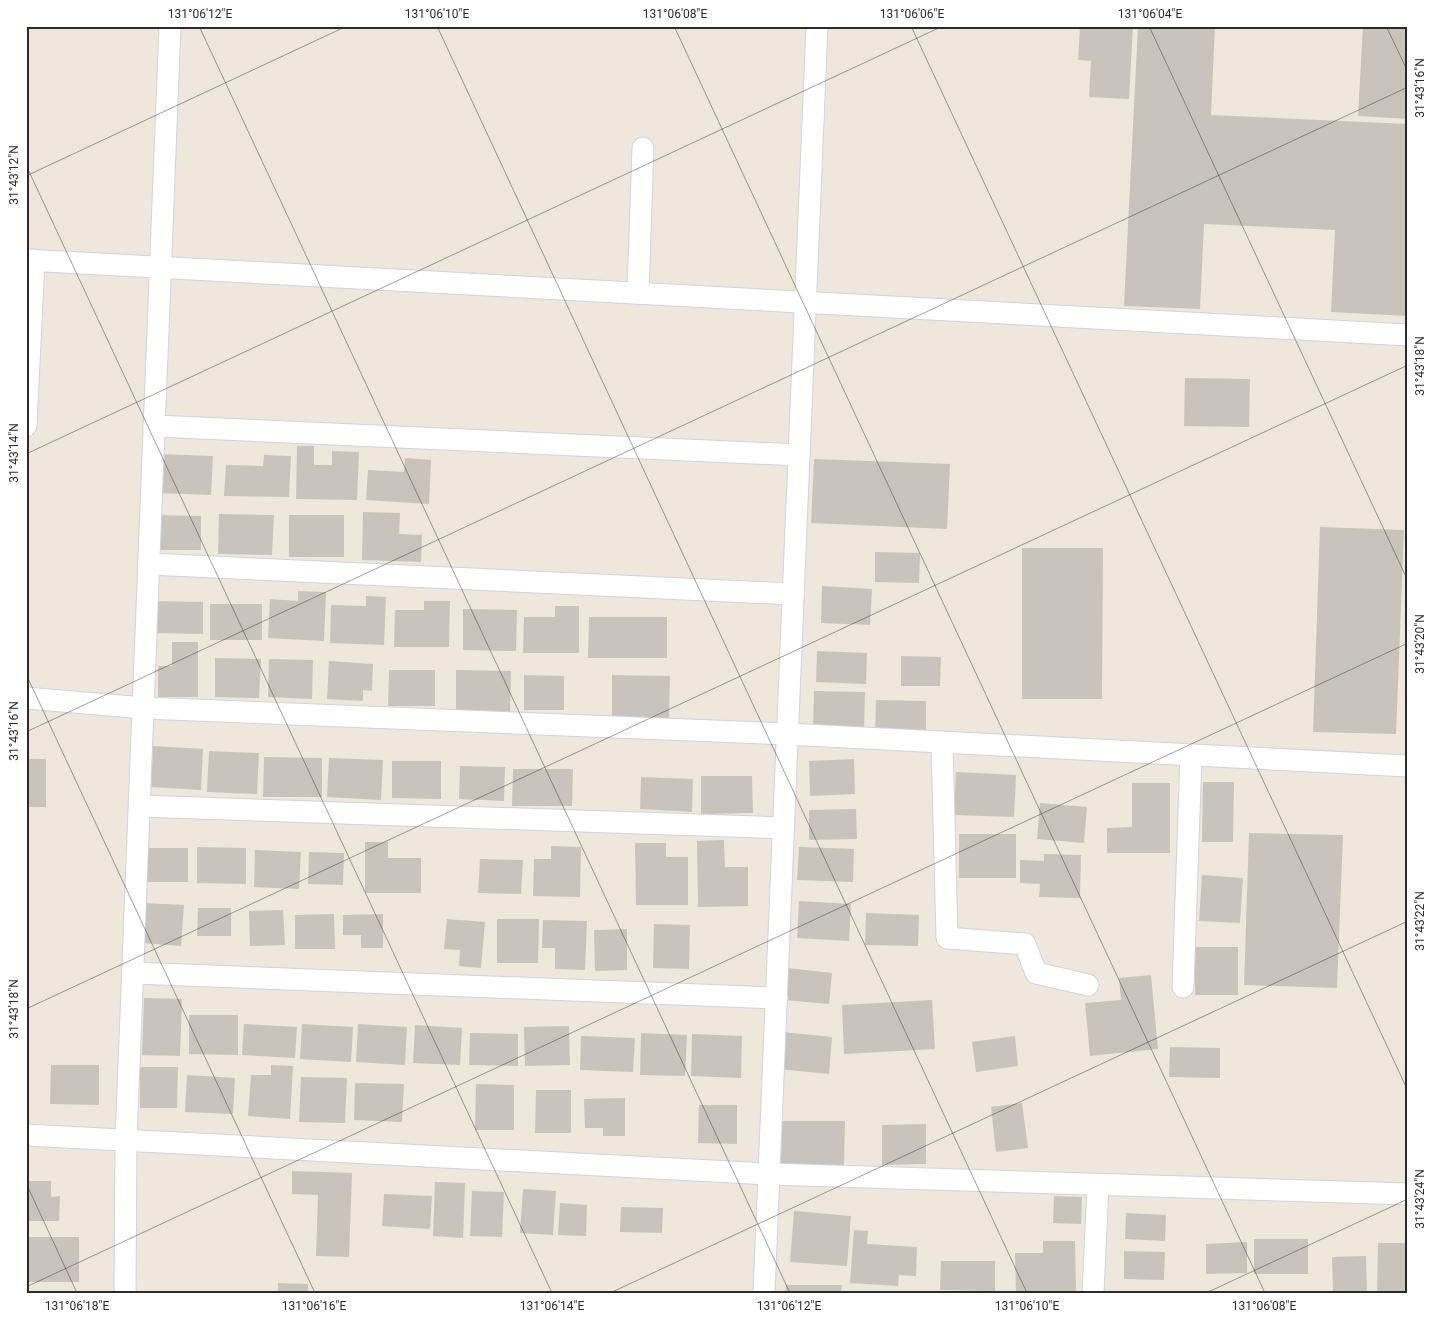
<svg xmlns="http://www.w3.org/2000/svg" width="1434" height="1319" font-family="Roboto,sans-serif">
  <rect width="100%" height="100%" fill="#ede8db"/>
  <!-- building -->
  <g fill="#c8c4bb">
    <path d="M1080,26H1133L1129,99L1089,97L1091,61L1078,60Z"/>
    <path d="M1138,26H1215L1211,115L1408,124V316L1331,312L1335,230L1204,224L1200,309L1124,306Z"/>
    <path d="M1363,26H1408V119L1358,116Z"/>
    <path d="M1185,378L1250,379L1249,427L1184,426Z"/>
    <path d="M297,446H314V465H332V451L359,452L357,500L296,499Z"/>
    <path d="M159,454L213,456L211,495L157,493Z"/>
    <path d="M264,455L291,456L289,497L224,496L226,465L263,466Z"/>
    <path d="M405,458L431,460L429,504L366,500L368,470L404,472Z"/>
    <path d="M814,459L950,464L947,529L811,523Z"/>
    <path d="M363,512L400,513L399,534L422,535L421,562L362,560Z"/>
    <path d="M219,514L274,515L272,555L218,554Z"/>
    <path d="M154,515L201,516V550H153Z"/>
    <rect x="289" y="515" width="55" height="42"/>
    <path d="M1320,527L1404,530L1396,734L1313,732Z"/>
    <path d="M1022,548H1103L1102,699H1022Z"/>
    <path d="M875,552L920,553L919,583L875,582Z"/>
    <path d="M822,586L872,589L870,625L821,623Z"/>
    <path d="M298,591L326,592L324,641L268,638L270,599L298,601Z"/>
    <path d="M366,596L386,597L384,645L330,643L331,605L366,606Z"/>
    <path d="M149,601L203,602V634L149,633Z"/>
    <path d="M424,601H450L449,647H394L395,610H424Z"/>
    <rect x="210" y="604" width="52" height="36"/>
    <path d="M555,606H579V653H523L524,617H555Z"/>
    <path d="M463,609L517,610L516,651L463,650Z"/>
    <path d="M589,617H667V658H588Z"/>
    <path d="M172,642H198V697H158V666H172Z"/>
    <path d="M817,651L867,653L866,684L816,682Z"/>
    <path d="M901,656L941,657L940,686H901Z"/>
    <path d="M215,658L261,659L259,698L215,697Z"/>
    <path d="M269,659L313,660L312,699L268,697Z"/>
    <path d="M329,661L373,664L372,691L363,690V701L327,699Z"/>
    <path d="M389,670H435V706H388Z"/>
    <path d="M456,670L511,671L510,714H456Z"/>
    <path d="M524,675L564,676V710H524Z"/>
    <path d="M612,675L670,676L669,718L612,717Z"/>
    <path d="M814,691L865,692L864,730L813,728Z"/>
    <path d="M876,700L926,701V734L875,732Z"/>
    <path d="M153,746L203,749L201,790L151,787Z"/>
    <path d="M209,751L259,753L257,794L207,792Z"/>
    <path d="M264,757L322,758V797H263Z"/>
    <path d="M329,758L383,760L381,800L327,797Z"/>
    <rect x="26" y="759" width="20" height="48"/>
    <path d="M854,759L855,794L810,796L809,761Z"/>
    <path d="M392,761H441V799L392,798Z"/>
    <path d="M460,766L505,767L504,801L459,799Z"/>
    <path d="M513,769H573L572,806H512Z"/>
    <path d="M956,772L1016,775L1014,817L954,815Z"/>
    <path d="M701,776H752L753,813L701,814Z"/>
    <path d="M641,777L693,779L692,812L640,809Z"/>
    <path d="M1203,782H1234L1233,842H1202Z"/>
    <path d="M1132,783H1170V853H1107V828L1132,827Z"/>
    <path d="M1040,803L1087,807L1084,843L1037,839Z"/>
    <path d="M856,809L857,839L809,840V810Z"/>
    <path d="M1249,833L1343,835L1337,988L1244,985Z"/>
    <rect x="959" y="834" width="57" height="44"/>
    <path d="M724,840L725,867H748V906L698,907L697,841Z"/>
    <path d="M365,842H388V858H421V893H365Z"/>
    <path d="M635,843H666V857H688V905H636Z"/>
    <path d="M551,846L581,847L580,897L533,896L534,859H551Z"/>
    <path d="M197,847L246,848V884L197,883Z"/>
    <path d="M799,847L854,849L853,882L797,880Z"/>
    <rect x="145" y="848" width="43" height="34"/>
    <path d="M255,850L301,852L299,889L254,887Z"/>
    <path d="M309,852L344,853L343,885L308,884Z"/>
    <path d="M1044,854L1081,855L1080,898L1039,897L1040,884L1020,883V860L1044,861Z"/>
    <path d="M480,859L523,860L521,894L478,893Z"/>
    <path d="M1202,875L1243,878L1240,923L1199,921Z"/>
    <path d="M799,901L851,904L849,941L797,938Z"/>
    <path d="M144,903L184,905L181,946L142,943Z"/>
    <path d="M198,908H231V936H197Z"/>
    <path d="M283,910L285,945L250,946L249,911Z"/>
    <path d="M866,913L919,915L918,946L865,945Z"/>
    <path d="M334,914L335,949H295V915Z"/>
    <path d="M383,914V948H361V935H343V915Z"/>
    <path d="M447,919L485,922L481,968L459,966L460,950L444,949Z"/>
    <path d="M497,919H539L538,963H497Z"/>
    <path d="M543,920L587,921L585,970L555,969V948H542Z"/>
    <path d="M654,924L690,925L689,969L653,968Z"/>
    <path d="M627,929V970L595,971L594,930Z"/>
    <rect x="1195" y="947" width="43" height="48"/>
    <path d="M788,968L832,973L829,1004L785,1000Z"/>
    <path d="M1151,975L1158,1049L1090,1056L1085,1003L1121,1000L1119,978Z"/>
    <path d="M144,998L182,999L180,1056L142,1055Z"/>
    <path d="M932,1000L935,1049L844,1054L842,1005Z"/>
    <path d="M189,1015H238V1055L189,1054Z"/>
    <path d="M244,1024L297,1027L295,1058L242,1055Z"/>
    <path d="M302,1024L353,1027L351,1062L300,1059Z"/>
    <path d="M358,1024L407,1027L405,1065L356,1062Z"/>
    <path d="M415,1025L462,1028L460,1065L413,1063Z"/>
    <path d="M569,1026L570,1065L525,1066L524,1027Z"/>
    <path d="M782,1032L832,1037L829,1074L778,1069Z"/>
    <path d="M470,1033L518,1034V1066L469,1065Z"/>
    <path d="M641,1033L687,1035L685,1076L640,1075Z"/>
    <path d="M692,1034L742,1036L741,1078L691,1076Z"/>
    <path d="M581,1036L635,1038L633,1072L580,1070Z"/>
    <path d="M1015,1036L1018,1066L976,1072L972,1042Z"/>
    <path d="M1170,1047L1220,1048V1078L1169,1077Z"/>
    <path d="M51,1065H99V1105L50,1104Z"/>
    <path d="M271,1065L293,1066L290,1119L248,1116L251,1075H271Z"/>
    <path d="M140,1067H178L177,1108H140Z"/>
    <path d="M187,1075L235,1078L233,1114L185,1112Z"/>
    <path d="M301,1077L347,1078L345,1123L299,1122Z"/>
    <path d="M355,1083L404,1084L402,1122L354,1120Z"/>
    <path d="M476,1084L514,1085V1130H475Z"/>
    <path d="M536,1090H571V1133H535Z"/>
    <path d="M625,1098V1136H603V1128H585L584,1099Z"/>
    <path d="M1022,1103L1028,1148L996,1152L991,1107Z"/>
    <path d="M699,1105H737V1144L698,1143Z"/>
    <path d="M778,1121H845L844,1168L778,1167Z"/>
    <path d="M926,1124V1164L882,1165V1125Z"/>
    <path d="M292,1171L352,1173L349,1257L316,1256L318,1195L292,1194Z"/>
    <path d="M26,1181H51V1197L60,1196L59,1221H26Z"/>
    <path d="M435,1182L465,1183L463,1238L433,1236Z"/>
    <path d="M523,1189L556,1191L553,1235L520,1233Z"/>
    <path d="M472,1191L504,1192L502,1237L470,1236Z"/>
    <path d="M384,1194L432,1196L430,1229L382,1226Z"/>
    <path d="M1054,1196L1082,1197L1081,1224L1053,1223Z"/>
    <path d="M560,1203L587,1205L586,1236L558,1235Z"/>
    <path d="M621,1207L663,1208L662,1233L620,1232Z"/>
    <path d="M794,1211L851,1216L847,1266L790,1262Z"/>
    <path d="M1126,1213L1166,1215L1165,1241L1125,1239Z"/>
    <path d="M854,1230L868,1231L867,1244L917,1247L916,1276L899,1275L898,1286L850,1283Z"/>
    <rect x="26" y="1237" width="53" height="45"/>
    <rect x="1254" y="1239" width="54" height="35"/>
    <path d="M1043,1241H1075L1076,1292L1016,1293L1015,1253H1043Z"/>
    <path d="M1247,1242V1273L1206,1274V1244Z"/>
    <path d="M1378,1243H1408L1407,1293H1377Z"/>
    <path d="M1124,1251L1165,1252L1164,1280L1124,1279Z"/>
    <path d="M1366,1256L1367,1293H1333L1332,1257Z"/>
    <path d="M941,1261H995V1291L940,1290Z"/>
    <path d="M278,1283L308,1284V1293H278Z"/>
    <path d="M786,1285H842L841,1293H785Z"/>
  </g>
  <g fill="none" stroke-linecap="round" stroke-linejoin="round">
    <defs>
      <g id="minor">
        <path d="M26,260L1408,335"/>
        <path d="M638,293L643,148"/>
        <path d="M26,426L34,260"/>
        <path d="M154,426L799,455"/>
        <path d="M149,564L793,594"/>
        <path d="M26,698L144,708L787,734L1408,766"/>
        <path d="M942,742L947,938L1025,944L1036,973L1088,985"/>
        <path d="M140,806L783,828"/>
        <path d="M133,973L777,998"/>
        <path d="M1183,987L1191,755"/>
        <path d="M26,1135L769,1174L1408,1194"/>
        <path d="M125,1293L126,1140L170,26"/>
        <path d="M764,1293L817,26"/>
        <path d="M1093,1293L1098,1185"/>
      </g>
    </defs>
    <!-- minor casing -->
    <use href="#minor" stroke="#d0d1e4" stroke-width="23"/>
    <!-- minor -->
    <use href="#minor" stroke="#fff" stroke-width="21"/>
  </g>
  <!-- ticks -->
  <path fill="none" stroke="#2a2a2a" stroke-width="1" stroke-opacity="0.45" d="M199,26L790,1293M437,26L1027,1293M674,26L1265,1293M911,26L1408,1091M1149,26L1408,581M1386,26L1408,72M26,165L552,1293M26,176L347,26M26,454L943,26M26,674L315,1293M26,732L1408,87M26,1009L1408,365M26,1183L77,1293M26,1287L1408,643M610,1293L1408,921M1206,1293L1408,1199"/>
  <!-- border -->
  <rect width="1434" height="1319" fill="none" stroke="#ffffff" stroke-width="55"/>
  <rect x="28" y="28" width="1378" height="1264" fill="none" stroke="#2a2a2a" stroke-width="2"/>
  <g font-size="12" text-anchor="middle" fill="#2a2a2a">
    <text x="200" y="18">131°06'12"E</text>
    <text x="437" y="18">131°06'10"E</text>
    <text x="675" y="18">131°06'08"E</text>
    <text x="912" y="18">131°06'06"E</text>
    <text x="1150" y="18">131°06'04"E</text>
    <text transform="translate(1420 88) rotate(-90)" y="4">31°43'16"N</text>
    <text transform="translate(14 175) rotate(-90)" y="4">31°43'12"N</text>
    <text transform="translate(1420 366) rotate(-90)" y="4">31°43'18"N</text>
    <text transform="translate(14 453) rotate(-90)" y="4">31°43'14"N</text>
    <text transform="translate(1420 644) rotate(-90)" y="4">31°43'20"N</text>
    <text transform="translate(14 731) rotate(-90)" y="4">31°43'16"N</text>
    <text transform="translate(1420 921) rotate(-90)" y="4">31°43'22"N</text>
    <text transform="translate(14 1009) rotate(-90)" y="4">31°43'18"N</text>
    <text transform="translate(1420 1199) rotate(-90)" y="4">31°43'24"N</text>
    <text x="77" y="1310">131°06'18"E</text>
    <text x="314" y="1310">131°06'16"E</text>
    <text x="552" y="1310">131°06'14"E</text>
    <text x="789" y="1310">131°06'12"E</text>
    <text x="1027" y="1310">131°06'10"E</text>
    <text x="1264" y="1310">131°06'08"E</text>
  </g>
</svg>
